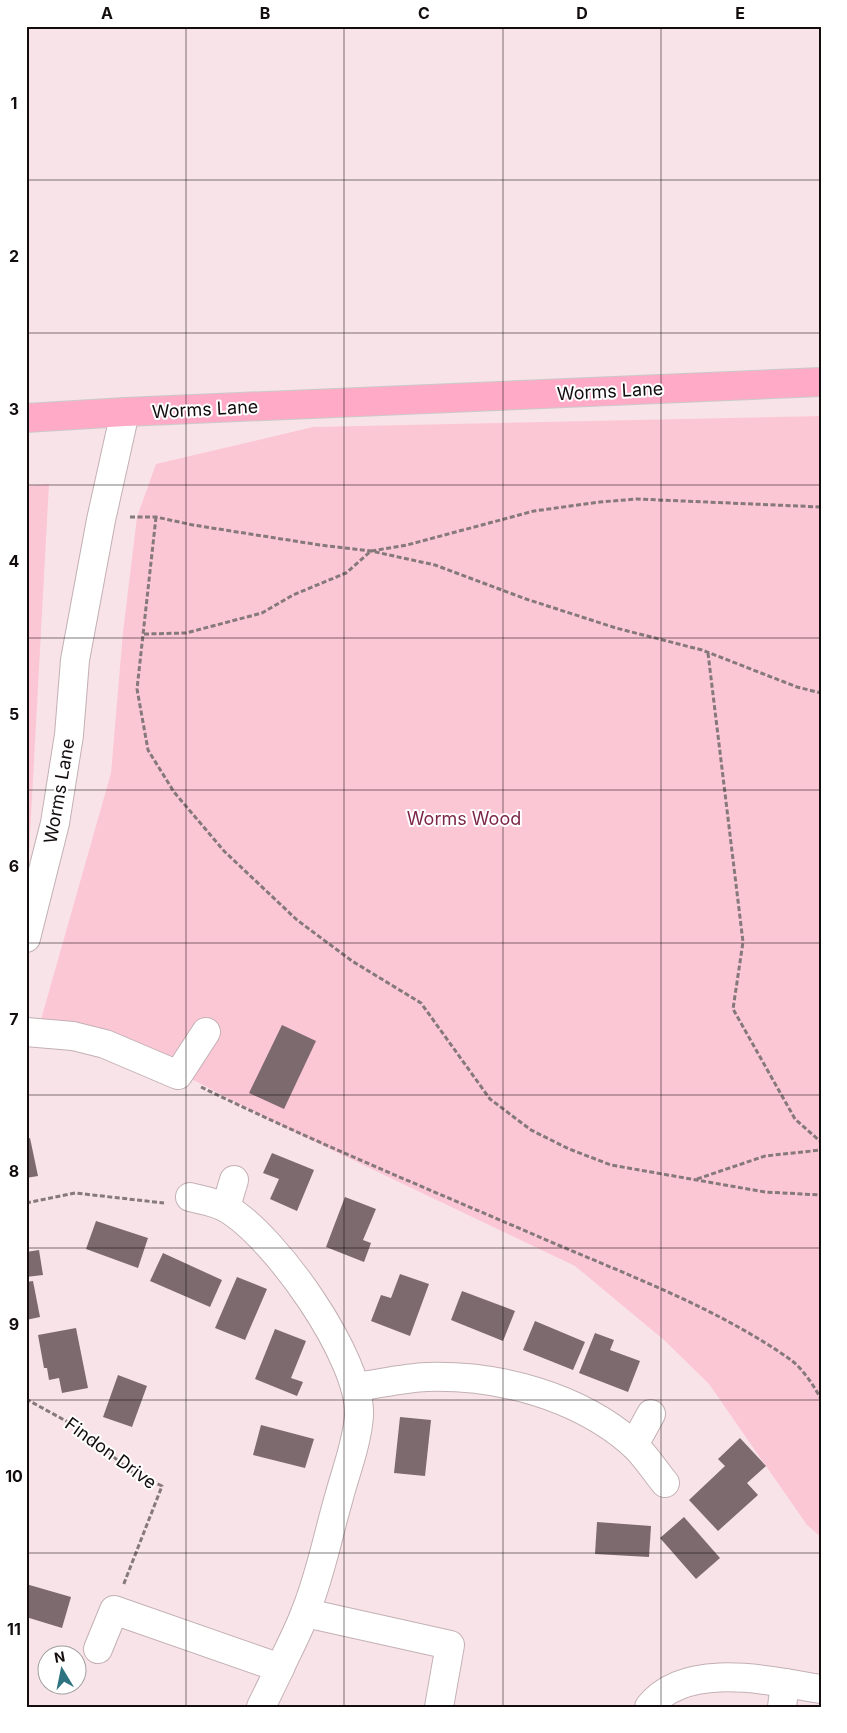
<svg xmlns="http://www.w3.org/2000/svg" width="847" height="1733" font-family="Inter,sans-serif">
  <rect width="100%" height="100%" fill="#f8e4e8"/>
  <!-- green -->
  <g fill="#fcc7d5">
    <path d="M821,416V1537L807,1525L709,1384L664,1340L575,1266L290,1130L87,1025L40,1023L111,773L123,632L137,517L156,464L313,427Z"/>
    <path d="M49,484L29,853L26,859V486Z"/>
  </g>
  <!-- building -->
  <g fill="#7c6a6f">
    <path d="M282,1025L316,1041L284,1109L249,1093Z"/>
    <path d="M30,1138L38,1176L26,1178V1139Z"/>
    <path d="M272,1153L314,1170L297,1211L270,1199L279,1179L263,1173Z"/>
    <path d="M345,1197L376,1209L363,1240L371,1243L364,1262L326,1247Z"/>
    <path d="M96,1221L148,1238L138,1268L86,1249Z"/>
    <path d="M39,1250L43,1275L26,1277V1252Z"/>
    <path d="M163,1253L222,1280L210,1307L150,1281Z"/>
    <path d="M400,1274L429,1284L410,1336L371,1321L381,1295L391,1298Z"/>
    <path d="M237,1277L267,1289L245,1340L215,1328Z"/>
    <path d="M33,1281L40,1317L26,1320V1282Z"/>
    <path d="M462,1291L515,1311L503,1341L451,1320Z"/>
    <path d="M535,1321L585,1342L573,1370L523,1350Z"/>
    <path d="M76,1328L88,1388L62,1393L59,1378L49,1380L47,1368H44L38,1335Z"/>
    <path d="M275,1329L306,1341L291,1378L303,1382L297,1396L255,1379Z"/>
    <path d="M595,1333L614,1340L610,1350L640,1361L628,1392L579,1373Z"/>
    <path d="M118,1375L147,1386L132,1427L103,1417Z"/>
    <path d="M400,1417L431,1420L425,1476L394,1473Z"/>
    <path d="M261,1425L314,1439L305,1468L253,1455Z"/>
    <path d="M740,1438L766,1466L747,1483L758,1495L718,1531L689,1500L725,1466L718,1459Z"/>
    <path d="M684,1517L720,1558L696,1579L660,1538Z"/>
    <path d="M597,1522L651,1526L649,1557L595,1554Z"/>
    <path d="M26,1584L71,1597L62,1628L26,1617Z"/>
  </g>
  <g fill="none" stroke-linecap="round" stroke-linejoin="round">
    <defs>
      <g id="minor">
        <path d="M26,938L55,823L69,735L75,660L101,520L125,412"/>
        <path d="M26,1032L73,1036L105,1044L178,1075L206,1032"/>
        <path d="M190,1197C201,1200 216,1202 226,1208C275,1236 362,1359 359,1416C357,1443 346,1471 339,1497C328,1535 320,1577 305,1613C298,1632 288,1650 280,1668"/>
        <path d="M226,1207L234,1180"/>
        <path d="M355,1387C379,1384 403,1378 427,1377C500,1375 578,1396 633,1444C645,1455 655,1471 665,1483"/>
        <path d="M634,1445L651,1414"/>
        <path d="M306,1613L450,1645L439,1707"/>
        <path d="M98,1649L114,1610L280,1668L261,1707"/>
        <path d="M649,1707C686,1660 771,1681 821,1689"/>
        <path d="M782,1707L785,1683"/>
      </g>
      <path id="major" d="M26,418L125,412L821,382"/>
    </defs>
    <!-- minor casing -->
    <use href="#minor" stroke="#c3b0b4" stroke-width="30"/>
    <!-- major casing -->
    <use href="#major" stroke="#cbcaca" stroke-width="30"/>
    <!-- path -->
    <g stroke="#86797b" stroke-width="3" stroke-dasharray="5 2.5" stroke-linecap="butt">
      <path d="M130,517H156L193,525L320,545L371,551L435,565L526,599L616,628L702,650L797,687L821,693"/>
      <path d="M156,517L137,689L148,750L174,792L224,851L297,920L352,961L421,1003L490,1099L531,1130L569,1149L611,1165L765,1192L821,1195"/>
      <path d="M144,634L186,633L262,613L293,595L346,573L371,551L407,545L534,511L600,502L637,499L821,507"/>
      <path d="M708,653L743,942L733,1009L795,1119L821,1142"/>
      <path d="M201,1087C318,1144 438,1193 558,1245C636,1278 722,1311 791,1360C803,1369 814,1386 821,1399"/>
      <path d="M697,1179L765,1156L821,1150"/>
      <path d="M26,1203L75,1193L164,1203"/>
      <path d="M26,1399L77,1427L132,1472L162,1486L123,1586"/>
    </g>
    <!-- minor -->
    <use href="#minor" stroke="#fff" stroke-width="28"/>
    <!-- major -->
    <use href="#major" stroke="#ffaac7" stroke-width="28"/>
  </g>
  <!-- grid -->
  <path fill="none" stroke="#130d0e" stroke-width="1" stroke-opacity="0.55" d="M186,26V1707M344,26V1707M503,26V1707M661,26V1707M26,180H821M26,333H821M26,485H821M26,638H821M26,790H821M26,943H821M26,1095H821M26,1248H821M26,1400H821M26,1553H821"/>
  <g text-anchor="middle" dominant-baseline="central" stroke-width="4" stroke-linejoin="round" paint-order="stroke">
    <!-- street labels -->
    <g font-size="18" fill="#130d0e" stroke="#fff">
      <text transform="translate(610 391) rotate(-3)">Worms Lane</text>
      <text transform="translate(205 409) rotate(-3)">Worms Lane</text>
      <text transform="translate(59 791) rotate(-80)">Worms Lane</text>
      <text transform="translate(111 1453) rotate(36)">Findon Drive</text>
    </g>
    <!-- park labels -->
    <g font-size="18" fill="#7c2747" stroke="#fff">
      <text x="464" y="818">Worms Wood</text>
    </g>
  </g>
  <!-- border -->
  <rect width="847" height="1733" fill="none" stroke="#ffffff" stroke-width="55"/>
  <!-- north arrow -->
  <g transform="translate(62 1670) rotate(350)"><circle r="24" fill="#ffffff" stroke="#a19e9f"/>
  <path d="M0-4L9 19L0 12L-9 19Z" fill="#2d7380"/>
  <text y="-8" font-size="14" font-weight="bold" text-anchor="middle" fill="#130d0e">N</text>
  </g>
  <rect x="28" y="28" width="792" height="1678" fill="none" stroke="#130d0e" stroke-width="2"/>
  <g font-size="16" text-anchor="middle" font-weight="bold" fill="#130d0e">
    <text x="107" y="19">A</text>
    <text x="265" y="19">B</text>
    <text x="424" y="19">C</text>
    <text x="582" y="19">D</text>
    <text x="740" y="19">E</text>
    <text x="14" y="109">1</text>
    <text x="14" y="262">2</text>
    <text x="14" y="415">3</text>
    <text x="14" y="567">4</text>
    <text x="14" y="720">5</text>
    <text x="14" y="872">6</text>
    <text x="14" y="1025">7</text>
    <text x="14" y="1177">8</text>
    <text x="14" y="1330">9</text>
    <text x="14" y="1482">10</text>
    <text x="14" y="1635">11</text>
  </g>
</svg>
